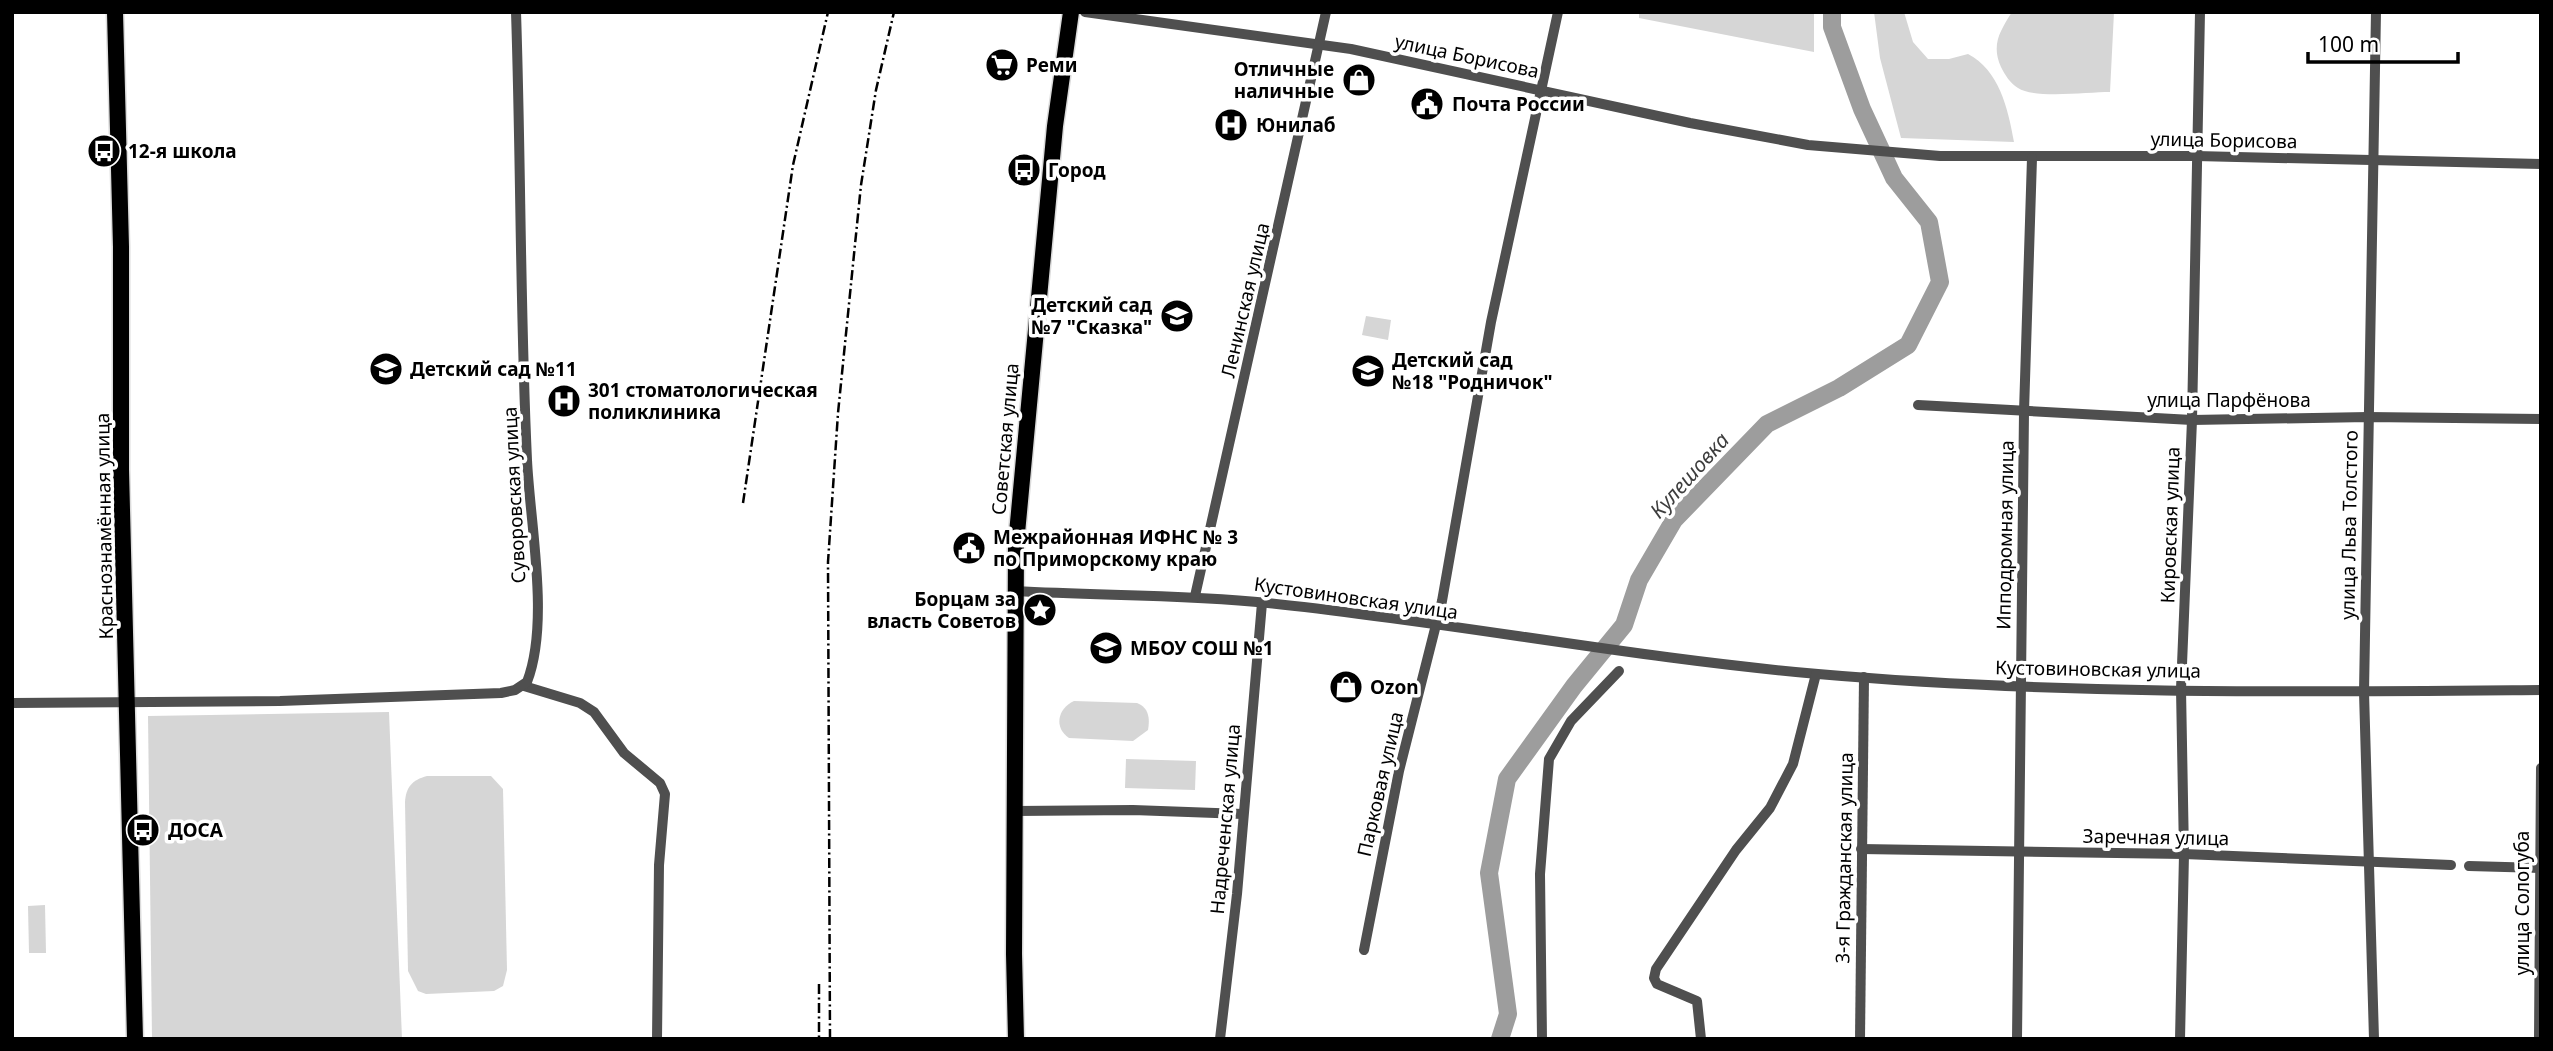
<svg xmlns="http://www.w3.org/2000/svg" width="2553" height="1051" font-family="'Noto Sans',sans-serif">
  <rect width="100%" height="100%" fill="#fff"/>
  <!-- green -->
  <g fill="#d6d6d6">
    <path d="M1639,12H1814V52L1639,18Z"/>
    <path d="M1874,12H1904L1913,42L1928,59H1949L1968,54C1999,70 2008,108 2014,142L1901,138L1880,58Z"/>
    <path d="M2012,12H2114L2110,92C2088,92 2034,99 2018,88C2010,83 2005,75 2001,67C1991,45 2000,31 2012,12Z"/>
    <path d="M1366,316L1391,320L1388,340L1362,335Z"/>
    <path d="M1074,701L1137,703C1149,708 1150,718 1148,730L1133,741L1069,738C1054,728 1057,709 1074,701Z"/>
    <path d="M389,712L402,1039H152L148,716Z"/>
    <path d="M1126,759L1196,761L1195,790L1125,788Z"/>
    <path d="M427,776H491L503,789L507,970L503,986L494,991L426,994L418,991L408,971L405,802C406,787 412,780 427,776Z"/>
    <path d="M45,905L46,953H29L28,906Z"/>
  </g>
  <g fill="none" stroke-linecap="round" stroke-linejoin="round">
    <!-- river -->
    <path stroke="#9d9d9d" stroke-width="18" d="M1500,1039L1508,1014L1489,873L1507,779L1574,686L1624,625L1639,580L1674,520L1767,424L1839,388L1908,345L1940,282L1929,222L1894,178L1862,109L1832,27V12"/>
    <defs>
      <g id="primary">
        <path d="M115,12L121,247V469L135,1039"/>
        <path d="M1016,1039L1014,954L1016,544L1055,126L1071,12"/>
      </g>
    </defs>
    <!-- primary casing -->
    <use href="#primary" stroke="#dbdbdb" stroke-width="19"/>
    <!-- minor -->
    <g stroke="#4f4f4f" stroke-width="10">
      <path d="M1085,12L1351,49L1690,123L1808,145L1940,156H2196L2541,164"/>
      <path d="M1918,405L2192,420L2368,417L2541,419"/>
      <path d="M1014,591C1099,596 1183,594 1268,603C1451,622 1634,658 1818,674C2058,695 2300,692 2541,690"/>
      <path d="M1195,596L1326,12"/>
      <path d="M524,686L580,703L594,712L624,753L660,783L665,794L659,865L657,1039"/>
      <path d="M12,703L280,701L501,693L515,690L527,682C550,623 530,524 527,460C520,311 521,161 516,12"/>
      <path d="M1014,811L1133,810L1243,814"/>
      <path d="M1861,849L2184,854L2451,865"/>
      <path d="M2469,866L2541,868"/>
      <path d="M1364,950L1399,771L1442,601L1491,322L1558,12"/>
      <path d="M1220,1039L1237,894L1262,603"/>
      <path d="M1542,1039L1540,874L1549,759L1571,721L1619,671"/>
      <path d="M1701,1039L1697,1001L1657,984L1654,978L1656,969L1736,850L1770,808L1793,764L1816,674"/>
      <path d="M1860,1039L1864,677"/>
      <path d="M2017,1039L2024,412L2032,158"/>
      <path d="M2180,1039L2184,854L2181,689L2192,420L2200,12"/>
      <path d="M2374,1039L2364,692L2376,12"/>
      <path d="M2539,1039L2541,768"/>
    </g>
    <!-- primary -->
    <use href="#primary" stroke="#000" stroke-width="16"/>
    <!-- rail -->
    <g stroke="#000" stroke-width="2.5" stroke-dasharray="10 3.5 2 3.5" stroke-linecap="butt">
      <path d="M743,503L793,165L828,12"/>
      <path d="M819,984V1039"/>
      <path d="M830,1039L828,562L838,413L861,185L876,90L894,12"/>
    </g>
  </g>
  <!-- icons -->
  <defs>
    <symbol id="supermarket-disc" viewBox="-11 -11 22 22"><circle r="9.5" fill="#000" stroke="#fff"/><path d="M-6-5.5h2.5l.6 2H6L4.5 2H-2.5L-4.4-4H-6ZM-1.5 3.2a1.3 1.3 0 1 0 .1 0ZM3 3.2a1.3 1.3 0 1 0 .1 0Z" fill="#fff"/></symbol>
    <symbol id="shop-disc" viewBox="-11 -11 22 22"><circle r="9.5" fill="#000" stroke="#fff"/><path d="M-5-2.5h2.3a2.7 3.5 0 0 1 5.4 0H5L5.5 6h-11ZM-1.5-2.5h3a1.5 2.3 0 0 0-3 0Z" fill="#fff"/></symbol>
    <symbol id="civic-disc" viewBox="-11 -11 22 22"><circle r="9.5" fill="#000" stroke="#fff"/><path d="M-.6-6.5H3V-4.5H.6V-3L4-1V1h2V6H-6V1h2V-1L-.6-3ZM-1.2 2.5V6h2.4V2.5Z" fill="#fff"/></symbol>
    <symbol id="hospital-disc" viewBox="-11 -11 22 22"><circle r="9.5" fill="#000" stroke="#fff"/><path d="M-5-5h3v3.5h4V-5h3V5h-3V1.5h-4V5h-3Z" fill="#fff"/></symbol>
    <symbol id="bus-disc" viewBox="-11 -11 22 22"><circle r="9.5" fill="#000" stroke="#fff"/><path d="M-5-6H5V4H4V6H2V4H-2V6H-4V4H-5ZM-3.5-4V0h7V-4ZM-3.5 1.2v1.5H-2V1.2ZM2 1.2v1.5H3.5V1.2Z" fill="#fff"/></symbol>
    <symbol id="school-disc" viewBox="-11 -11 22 22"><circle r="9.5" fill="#000" stroke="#fff"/><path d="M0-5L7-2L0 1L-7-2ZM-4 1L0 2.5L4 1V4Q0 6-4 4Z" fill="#fff"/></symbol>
    <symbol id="sight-disc" viewBox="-11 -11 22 22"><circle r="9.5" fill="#000" stroke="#fff"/><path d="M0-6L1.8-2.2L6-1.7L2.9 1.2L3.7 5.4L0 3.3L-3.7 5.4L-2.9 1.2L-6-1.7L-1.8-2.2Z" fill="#fff"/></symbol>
  </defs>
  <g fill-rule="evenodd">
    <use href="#supermarket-disc" x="983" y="46" width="38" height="38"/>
    <use href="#shop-disc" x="1340" y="61" width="38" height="38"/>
    <use href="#civic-disc" x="1408" y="85" width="38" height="38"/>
    <use href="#hospital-disc" x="1212" y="106" width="38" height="38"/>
    <use href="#bus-disc" x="85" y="132" width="38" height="38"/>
    <use href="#bus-disc" x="1005" y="151" width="38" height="38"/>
    <use href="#school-disc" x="1158" y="297" width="38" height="38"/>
    <use href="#school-disc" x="367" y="350" width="38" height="38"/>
    <use href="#school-disc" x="1349" y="352" width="38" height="38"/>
    <use href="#hospital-disc" x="545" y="382" width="38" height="38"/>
    <use href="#civic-disc" x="950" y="529" width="38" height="38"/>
    <use href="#sight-disc" x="1021" y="591" width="38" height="38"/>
    <use href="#school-disc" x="1087" y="629" width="38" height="38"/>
    <use href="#shop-disc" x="1327" y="668" width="38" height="38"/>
    <use href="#bus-disc" x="124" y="811" width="38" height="38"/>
  </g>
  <g text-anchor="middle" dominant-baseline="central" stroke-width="7" stroke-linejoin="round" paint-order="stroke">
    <!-- street labels -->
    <g font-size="19" fill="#000" stroke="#fff">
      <text transform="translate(1467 56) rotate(12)">улица Борисова</text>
      <text transform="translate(2224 140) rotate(1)">улица Борисова</text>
      <text transform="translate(1245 300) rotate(-77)">Ленинская улица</text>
      <text x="2229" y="400">улица Парфёнова</text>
      <text transform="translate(1005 439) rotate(-85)">Советская улица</text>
      <text transform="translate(514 495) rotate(-93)">Суворовская улица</text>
      <text transform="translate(2170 525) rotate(-88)">Кировская улица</text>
      <text transform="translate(2349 525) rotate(-89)">улица Льва Толстого</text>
      <text transform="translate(104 526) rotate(-91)">Краснознамённая улица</text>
      <text transform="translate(2005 535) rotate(-89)">Ипподромная улица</text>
      <text transform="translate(1356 598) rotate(8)">Кустовиновская улица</text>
      <text transform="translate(2098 669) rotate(1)">Кустовиновская улица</text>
      <text transform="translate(1380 784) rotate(-77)">Парковая улица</text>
      <text transform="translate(1225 819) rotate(-85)">Надреченская улица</text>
      <text transform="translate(2156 837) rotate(1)">Заречная улица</text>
      <text transform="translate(1844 858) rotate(-89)">3-я Гражданская улица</text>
      <text transform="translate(2522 903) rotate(-90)">улица Сологуба</text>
    </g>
    <!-- poi labels -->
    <g font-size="19" font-weight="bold" fill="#000" stroke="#fff" text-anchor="start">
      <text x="1026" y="65">Реми</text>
      <text x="1334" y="69" text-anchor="end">Отличные<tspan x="1334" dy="22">наличные</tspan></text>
      <text x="1452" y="104">Почта России</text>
      <text x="1256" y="125">Юнилаб</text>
      <text x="128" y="151">12-я школа</text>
      <text x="1048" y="170">Город</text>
      <text x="1152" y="305" text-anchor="end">Детский сад<tspan x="1152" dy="22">№7 "Сказка"</tspan></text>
      <text x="1392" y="360">Детский сад<tspan x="1392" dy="22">№18 "Родничок"</tspan></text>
      <text x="410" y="369">Детский сад №11</text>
      <text x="588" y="390">301 стоматологическая<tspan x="588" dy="22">поликлиника</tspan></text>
      <text x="993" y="537">Межрайонная ИФНС № 3<tspan x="993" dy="22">по Приморскому краю</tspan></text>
      <text x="1016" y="599" text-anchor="end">Борцам за<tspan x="1016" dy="22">власть Советов</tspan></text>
      <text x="1130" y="648">МБОУ СОШ №1</text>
      <text x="1370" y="687">Ozon</text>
      <text x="168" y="830">ДОСА</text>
    </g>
    <!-- water labels -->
    <g font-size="21" font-style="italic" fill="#3e3e3e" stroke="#fff">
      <text transform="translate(1689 475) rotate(-48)">Кулешовка</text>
    </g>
  </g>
  <!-- border -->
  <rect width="2553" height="1051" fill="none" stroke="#000000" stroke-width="28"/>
  <!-- scale -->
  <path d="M2308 52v10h150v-10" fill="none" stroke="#000000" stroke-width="3.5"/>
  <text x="2318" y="52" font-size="21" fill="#000000" stroke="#ffffff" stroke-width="5" paint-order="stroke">100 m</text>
</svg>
